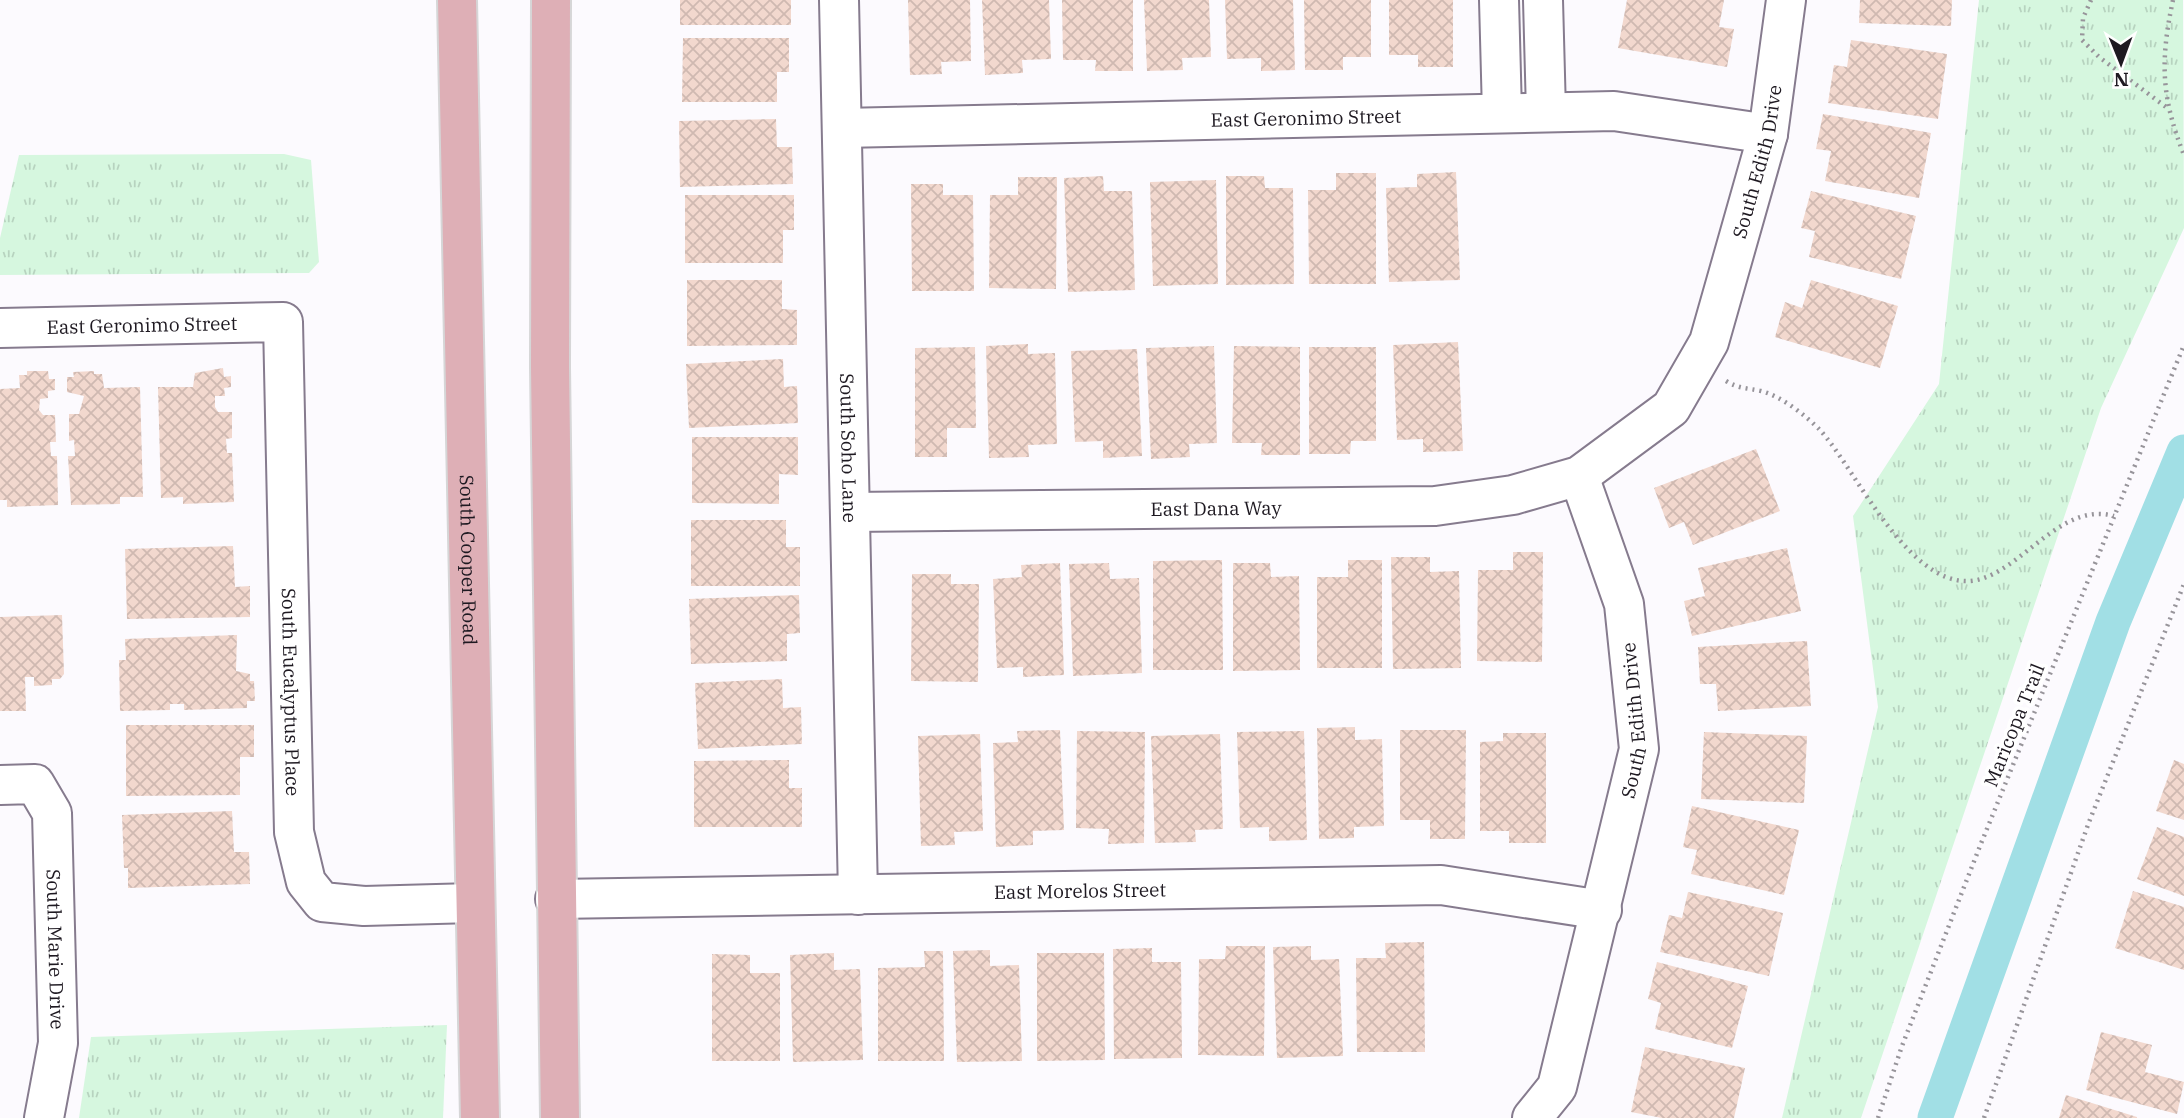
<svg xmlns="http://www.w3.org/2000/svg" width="2184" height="1118" font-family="'IBM Plex Serif',serif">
  <defs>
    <pattern id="grass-tufts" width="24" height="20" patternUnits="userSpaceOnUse" patternTransform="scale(1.75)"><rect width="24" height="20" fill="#d6f7df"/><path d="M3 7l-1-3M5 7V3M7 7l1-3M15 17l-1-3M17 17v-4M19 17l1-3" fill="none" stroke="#b7d3bf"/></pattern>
    <pattern id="building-cross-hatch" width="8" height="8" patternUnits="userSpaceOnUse" patternTransform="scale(1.75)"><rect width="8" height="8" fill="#f2d8ce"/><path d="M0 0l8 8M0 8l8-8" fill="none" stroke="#cfb9b1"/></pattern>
  </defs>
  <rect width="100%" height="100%" fill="#fcfafe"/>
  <!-- grass -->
  <g fill="url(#grass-tufts)">
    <path d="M1979,0H2183L2184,228L2101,408L1861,1118H1782L1878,707L1853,516L1939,384Z"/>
    <path d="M284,154L311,160L319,262L309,273L0,275V238L19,155Z"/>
    <path d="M447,1025L443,1118H79L91,1037Z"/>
  </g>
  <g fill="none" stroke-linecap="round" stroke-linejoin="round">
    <!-- canal -->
    <path stroke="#a1dfe5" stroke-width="35" d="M1935,1118L2113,622L2184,452"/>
  </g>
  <!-- building -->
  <g fill="url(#building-cross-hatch)">
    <rect x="680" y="0" width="111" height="25"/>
    <path d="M908,0H970L971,61L941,62L942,74L910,75Z"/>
    <path d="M982,0H1049L1051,59L1022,60L1023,73L985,75Z"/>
    <path d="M1062,0H1133V71H1095L1096,60H1063Z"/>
    <path d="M1144,0H1209L1211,57L1182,58L1183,70L1147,71Z"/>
    <path d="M1225,0H1293L1295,70L1261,71V58L1227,59Z"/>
    <path d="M1304,0H1371V57H1343V70H1305Z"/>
    <path d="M1389,0H1453V67H1418V55H1389Z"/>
    <path d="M1627,0H1724L1719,27L1734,29L1727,67L1618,48Z"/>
    <path d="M1860,0H1952L1951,26L1859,23Z"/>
    <path d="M683,38H789V72H777V102H682Z"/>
    <path d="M1851,40L1947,54L1938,119L1828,103L1834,65L1847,67Z"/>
    <path d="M1823,114L1931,133L1919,198L1825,181L1831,151L1816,149Z"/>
    <path d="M776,119L777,147H792L793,184L680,187L679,121Z"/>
    <path d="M1456,172L1460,280L1389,282L1386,188L1417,187V174Z"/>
    <path d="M1336,173H1376V284H1309L1308,190H1336Z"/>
    <path d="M1103,176L1104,191H1132L1135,290L1068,292L1064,178Z"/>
    <path d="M1226,176H1264L1265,188H1293L1294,284L1226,285Z"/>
    <path d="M1018,177H1057L1056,289L989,288L990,195H1018Z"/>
    <path d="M1216,180L1218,284L1153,286L1150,182Z"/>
    <path d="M911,184H943V195H973L974,291H912Z"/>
    <path d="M1811,191L1916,216L1901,279L1809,257L1815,231L1801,228Z"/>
    <path d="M685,195H794V230H783V263H685Z"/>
    <path d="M687,280H782V309L797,310V345L687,346Z"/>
    <path d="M1811,280L1898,306L1880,368L1775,337L1785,302L1802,308Z"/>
    <path d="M1458,342L1463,451L1423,452V439L1397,440L1393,345Z"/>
    <path d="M1028,344V354L1055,353L1057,444L1028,445L1029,457L989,458L986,346Z"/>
    <path d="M1214,346L1217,443L1189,444L1190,457L1151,459L1146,348Z"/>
    <path d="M1234,346L1300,347V455H1261L1262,443H1232Z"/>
    <path d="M975,347L976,428H947V457H915V348Z"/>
    <path d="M1309,347H1376V441H1351L1350,454H1309Z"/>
    <path d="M1137,349L1142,456L1103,458V441L1075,442L1071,351Z"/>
    <path d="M783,359L784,387L797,386L798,423L689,428L686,364Z"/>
    <path d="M223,368L224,377L231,376V387L224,388L225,396H215V407L218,412H232V438L226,439L227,453H232L234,502L183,504V497L161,498L158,387H193L195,373Z"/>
    <path d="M27,371H48L49,379H55V390L48,391V398L40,399L39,410L43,415H55L56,442H50L51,456H57L58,505L7,507V500H0V389L20,388L19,375H27Z"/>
    <path d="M94,371V374H102L104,388L140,387L143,497H120V504L71,505L68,456H75L74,440L69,441V414H79L84,396L67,392V377H74L73,372Z"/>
    <path d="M692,437H798V475L779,474V504L692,503Z"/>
    <path d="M1756,449L1780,511L1693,545L1684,522L1669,528L1654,488Z"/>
    <path d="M691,520H786V547H800V586H691Z"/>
    <path d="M233,546L235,587L250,586V617L127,619L125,549Z"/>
    <path d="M1787,548L1801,611L1692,636L1684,601L1705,596L1698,568Z"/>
    <path d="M1513,552H1543L1542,662L1477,661L1478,570H1513Z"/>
    <path d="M1391,557H1430V572L1459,571L1461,668L1393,669Z"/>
    <path d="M1222,560L1223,670H1153V561Z"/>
    <path d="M1348,560H1382V668H1317V577H1348Z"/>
    <path d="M1060,563L1064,675L1023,677V667L997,668L993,579L1022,577L1021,565Z"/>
    <path d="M1109,563L1110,579L1139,578L1142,673L1073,676L1069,564Z"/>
    <path d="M1233,563H1270L1271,577L1299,576L1300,670L1233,671Z"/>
    <path d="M912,574H951V584H979L978,682L911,681Z"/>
    <path d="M799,595L800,633L787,634V661L691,664L689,599Z"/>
    <path d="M62,615L64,674L60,679H52V685L34,686V677H25L26,711H0V617Z"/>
    <path d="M237,635L236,671L250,674V681H254L255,701H247V708L184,710V704H170V710L120,711L119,660H126L125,639Z"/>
    <path d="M1807,641L1811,706L1718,711L1716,684H1700L1698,647Z"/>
    <path d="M782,679L783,708L801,707L802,744L698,749L695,683Z"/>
    <path d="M126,725H254V757H240V795L126,796Z"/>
    <path d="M1355,727V740L1382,739L1384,826L1354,827V838L1319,839L1317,728Z"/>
    <path d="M1060,730L1064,830L1033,831V845L996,847L993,743L1018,742L1017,731Z"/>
    <path d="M1400,730H1466L1465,839H1430V820H1400Z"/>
    <path d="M1077,731L1145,732L1144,843L1108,844L1109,829L1076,828Z"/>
    <path d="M1304,731L1307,840L1269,841V827L1240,828L1237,732Z"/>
    <path d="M1704,732L1807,736L1804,803L1701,799Z"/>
    <path d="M1503,733H1546V843H1509V831H1480V742L1503,741Z"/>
    <path d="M980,734L983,831L954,832L955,845L921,846L918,736Z"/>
    <path d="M1220,734L1223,829L1195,830L1196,842L1155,843L1151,736Z"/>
    <path d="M789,760V788H802V827H694V761Z"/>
    <path d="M2174,760L2184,764V820L2156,811Z"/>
    <path d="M1692,806L1799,830L1784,895L1691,874L1697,850L1683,847Z"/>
    <path d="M232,811L234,852H249L250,884L128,888V868H124L122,815Z"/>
    <path d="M2157,827L2184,837V896L2137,879Z"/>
    <path d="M2133,891L2184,907V970L2115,948Z"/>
    <path d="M1688,892L1783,913L1769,976L1660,952L1669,915L1682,918Z"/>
    <path d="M1424,942L1425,1052H1357L1356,958H1386L1385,943Z"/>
    <path d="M1226,946H1265L1264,1056L1198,1055L1199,959H1225Z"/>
    <path d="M1311,946V960L1339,959L1343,1056L1277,1058L1273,947Z"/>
    <path d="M1152,948V962H1181L1182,1058L1114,1059L1113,949Z"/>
    <path d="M990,950V966L1019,965L1022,1061L957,1062L953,951Z"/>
    <path d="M924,951H943L944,1061H878V968L925,967Z"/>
    <path d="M834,953V970L860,969L863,1060L793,1062L790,955Z"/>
    <path d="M1037,953H1104L1105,1060L1037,1061Z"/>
    <path d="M712,954L750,955V973H780V1061H712Z"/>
    <path d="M1657,962L1748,986L1732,1048L1655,1029L1661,1003L1648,999Z"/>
    <path d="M2101,1032L2152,1045L2145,1072L2184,1082L2177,1114L2086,1090Z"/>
    <path d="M1645,1047L1745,1068L1734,1118H1662L1631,1112Z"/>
    <path d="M2066,1095L2137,1117V1118H2059Z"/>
  </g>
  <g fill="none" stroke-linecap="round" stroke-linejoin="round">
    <defs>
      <g id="minor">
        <path id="s1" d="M839,0L858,895"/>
        <path d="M1499,0L1502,113"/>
        <path d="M1543,0L1546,112"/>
        <path id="s2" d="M842,128L1614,111L1768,134"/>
        <path id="s3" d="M0,328L283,322L294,832L306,882L322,902L364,906L473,903"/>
        <path id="s4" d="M850,512L1435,506L1513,495L1579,476L1671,408L1709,342L1768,134L1786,0"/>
        <path id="s5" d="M0,785L35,784L52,813L58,1043L44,1118"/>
        <path id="s6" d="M555,899L1441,885L1602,910"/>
        <path id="s7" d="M1532,1118L1557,1087L1639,749L1624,604L1579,476"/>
      </g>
      <g id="major">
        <path id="s8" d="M457,0L480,1118"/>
        <path d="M551,0L550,367L560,1118"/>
      </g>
    </defs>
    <!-- minor casing -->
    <use href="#minor" stroke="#867b8e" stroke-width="42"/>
    <!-- major casing -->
    <use href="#major" stroke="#d6d6d7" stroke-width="42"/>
    <!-- path -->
    <g stroke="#97949a" stroke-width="4.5" stroke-dasharray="2 5" stroke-linecap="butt">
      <path d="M2091,0L2083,18L2082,40L2099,57L2166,107"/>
      <path d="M2173,0C2160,61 2161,97 2184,155"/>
      <path d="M1726,381C1739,389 1748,388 1761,391C1781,396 1805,415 1819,429C1857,469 1914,603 1984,578C2028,562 2064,502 2114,516"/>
      <path d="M1878,1118L1902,1046L1980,846L2184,345"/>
      <path d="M1984,1118L2089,822L2184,584"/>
    </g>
    <!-- minor -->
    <use href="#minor" stroke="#fff" stroke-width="38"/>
    <!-- major -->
    <use href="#major" stroke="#deafb6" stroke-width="38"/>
  </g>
  <g text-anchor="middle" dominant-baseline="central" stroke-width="7" stroke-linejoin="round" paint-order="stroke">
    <!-- street labels -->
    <g font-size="19" fill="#1e1921" stroke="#fff">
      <text stroke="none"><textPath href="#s2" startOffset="464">East Geronimo Street</textPath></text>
      <text stroke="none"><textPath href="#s4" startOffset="1110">South Edith Drive</textPath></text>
      <text stroke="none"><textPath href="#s3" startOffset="142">East Geronimo Street</textPath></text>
      <text stroke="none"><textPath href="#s1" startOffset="448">South Soho Lane</textPath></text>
      <text stroke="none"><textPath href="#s4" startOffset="366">East Dana Way</textPath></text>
      <text stroke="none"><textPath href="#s8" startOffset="560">South Cooper Road</textPath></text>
      <text stroke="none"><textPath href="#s3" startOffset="653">South Eucalyptus Place</textPath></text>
      <text stroke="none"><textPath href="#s7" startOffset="416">South Edith Drive</textPath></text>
      <text transform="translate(2014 725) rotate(-68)">Maricopa Trail</text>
      <text stroke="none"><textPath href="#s6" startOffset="525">East Morelos Street</textPath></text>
      <text stroke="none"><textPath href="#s5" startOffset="205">South Marie Drive</textPath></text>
    </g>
  </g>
  <!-- north arrow -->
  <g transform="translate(2121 63) rotate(179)" stroke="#ffffff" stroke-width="5" paint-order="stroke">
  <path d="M0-5L12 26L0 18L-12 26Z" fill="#1e1921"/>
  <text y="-10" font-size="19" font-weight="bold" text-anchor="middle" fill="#1e1921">N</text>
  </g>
</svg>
